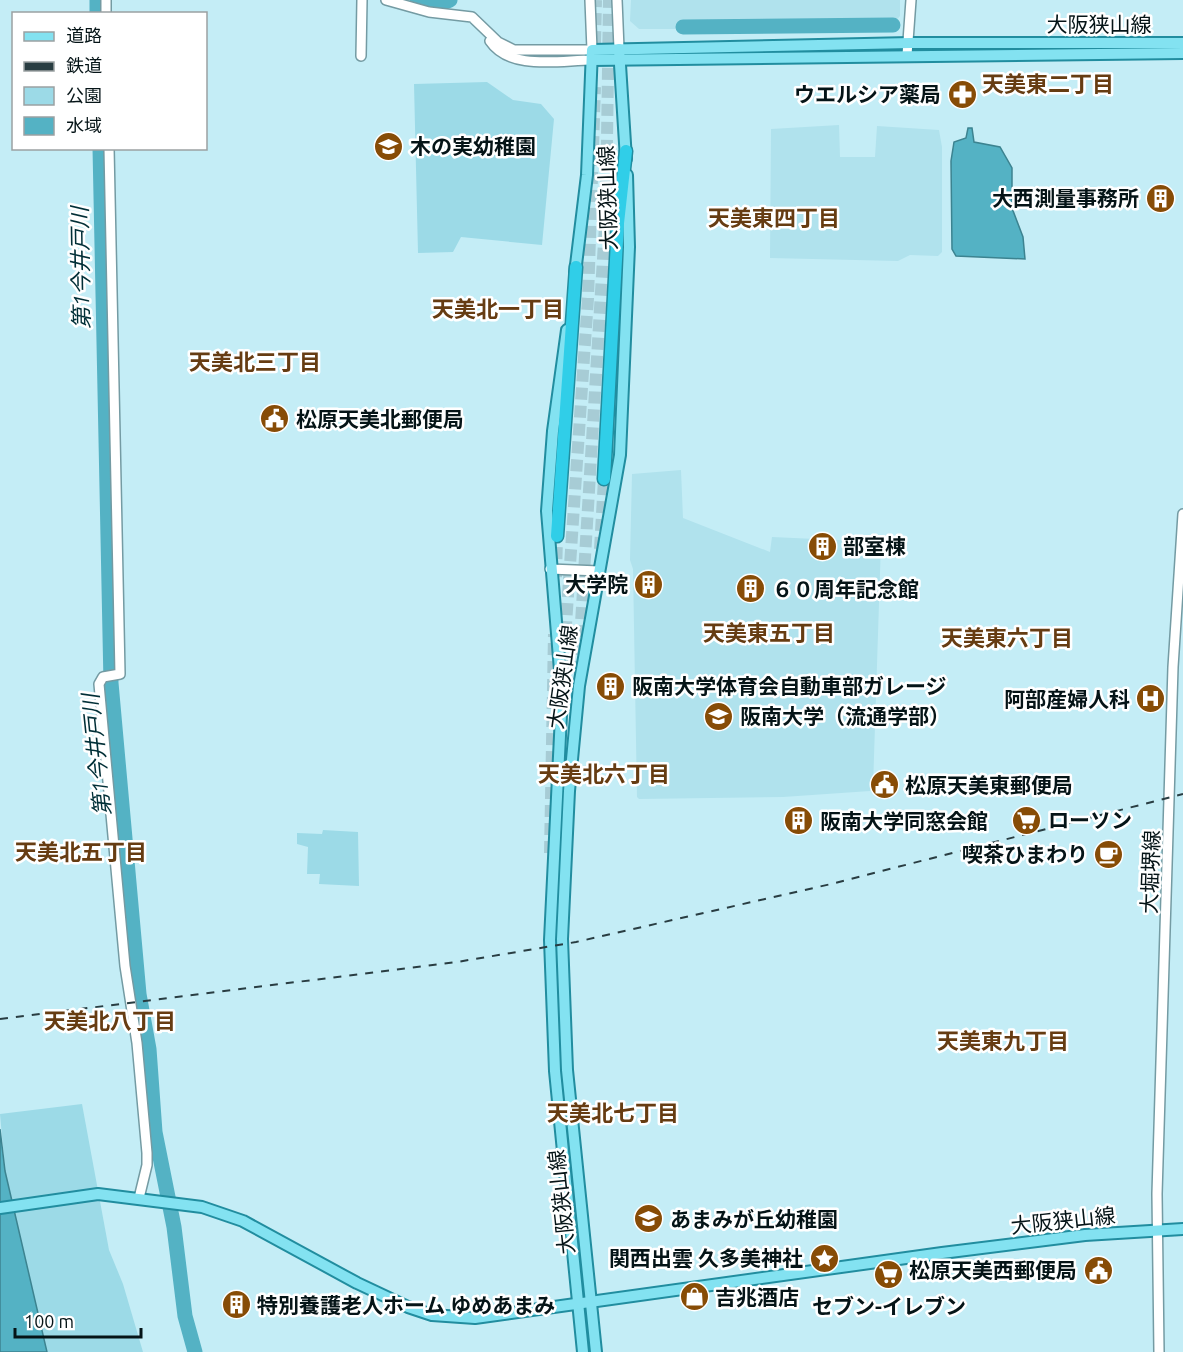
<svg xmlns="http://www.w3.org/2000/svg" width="1183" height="1352" font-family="Ubuntu,'Noto Sans JP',sans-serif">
  <rect width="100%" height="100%" fill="#c4edf6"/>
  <!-- built -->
  <g fill="#b0e2ed">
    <path d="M631,0H900V16L894,23L680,24L679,29H639L630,21Z"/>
    <path d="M839,125L840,157H875L877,126L939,130L942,147V252L938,256L910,255L898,261L770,258L771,129Z"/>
    <path d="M681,470L683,518L770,552L772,537L881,542L873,787L870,791L783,797L639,799L637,797L633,569L630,560L632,474Z"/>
  </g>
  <!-- green -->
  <g fill="#9cdae7">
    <path d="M487,82L513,100L541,104L554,119L542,245L461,237L453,252L418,253L414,84Z"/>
    <path d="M323,830L358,832L359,886L319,884L320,874H307L308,847L297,844V833L322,834Z"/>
    <path d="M82,1104L109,1250L123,1284L143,1352H47L5,1171L0,1114Z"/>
  </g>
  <!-- water -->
  <g fill="#54b2c4" stroke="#3c8390" stroke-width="1.5">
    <path d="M968,128H972L974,142L1000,147L1012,168V208L1023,237L1025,259L956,256L952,249L951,161L954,142L966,138Z"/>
    <path d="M0,1129L5,1171L47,1352H0Z"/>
  </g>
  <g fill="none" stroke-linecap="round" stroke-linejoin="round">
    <!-- river -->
    <g stroke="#54b2c4" stroke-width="15">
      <path d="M97,0V14"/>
      <path d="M417,0L440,4L450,0"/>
      <path d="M683,27L893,25"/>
      <path d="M100,148L111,683L139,994L149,1049L155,1132L174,1227L185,1316L195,1352"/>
    </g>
    <!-- highway-tunnel -->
    <g stroke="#a7ccd5" stroke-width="12" stroke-dasharray="12 6" stroke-linecap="butt">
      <path d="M595,43L596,0"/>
      <path d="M600,549L604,479"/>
      <path d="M556,577L557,536"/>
      <path d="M563,669L588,298L595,87"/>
      <path d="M578,673L606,209L609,0"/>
      <path d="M550,853L554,634"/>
    </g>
    <defs>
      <g id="secondary">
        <path d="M106,0V14"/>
        <path d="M386,0L429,12L472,17L498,42L514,50H592L590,0"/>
        <path d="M617,0L619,49"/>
        <path d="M490,41C510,71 560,60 592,60"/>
        <path d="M907,55L911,0"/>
        <path d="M361,56L362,0"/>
        <path d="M109,148L120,674L103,677L99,684L125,966L137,1043L147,1153V1165L139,1198"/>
        <path d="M550,569L599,571"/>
        <path d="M1159,1352L1157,1194L1173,667L1183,514"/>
      </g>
      <g id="primary">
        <path d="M619,49L626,159"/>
        <path d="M592,60L1183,53"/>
        <path d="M575,273L587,175L592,50L910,43H1183"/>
        <path d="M567,330L553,431L547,511L562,695L550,940L555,1071L583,1352"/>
        <path d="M0,1208L98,1194L202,1207L243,1221L357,1283L408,1307L432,1315L475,1318L942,1253L1085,1235L1183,1229"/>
        <path d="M596,1352L567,1070L562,939L569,791L579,686L620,455L629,247L627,175"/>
      </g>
      <g id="highway">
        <path d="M604,479L618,223L626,151"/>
        <path d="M557,536L576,267"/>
      </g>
    </defs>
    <!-- secondary casing -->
    <use href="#secondary" stroke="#749ba3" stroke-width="12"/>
    <!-- primary casing -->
    <use href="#primary" stroke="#218d9f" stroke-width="14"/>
    <!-- highway casing -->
    <use href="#highway" stroke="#218d9f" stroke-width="15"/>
    <!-- secondary -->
    <use href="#secondary" stroke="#fff" stroke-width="9"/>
    <!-- primary -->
    <use href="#primary" stroke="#83e2f1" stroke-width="10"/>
    <!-- highway -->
    <use href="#highway" stroke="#30cee8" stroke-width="12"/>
    <!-- rail -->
    <path stroke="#293d42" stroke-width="2" stroke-dasharray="8 8" stroke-linecap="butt" d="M0,1019L457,962L576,942L831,884L1183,794"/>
  </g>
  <!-- icons -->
  <defs>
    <symbol id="pharmacy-disc" viewBox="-11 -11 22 22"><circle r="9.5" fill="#874c06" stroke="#fff"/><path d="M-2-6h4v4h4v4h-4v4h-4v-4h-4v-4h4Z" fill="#fff"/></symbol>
    <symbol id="school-disc" viewBox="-11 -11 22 22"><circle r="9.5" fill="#874c06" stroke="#fff"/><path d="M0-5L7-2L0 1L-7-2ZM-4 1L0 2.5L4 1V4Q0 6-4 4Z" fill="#fff"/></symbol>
    <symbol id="building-disc" viewBox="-11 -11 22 22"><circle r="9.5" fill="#874c06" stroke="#fff"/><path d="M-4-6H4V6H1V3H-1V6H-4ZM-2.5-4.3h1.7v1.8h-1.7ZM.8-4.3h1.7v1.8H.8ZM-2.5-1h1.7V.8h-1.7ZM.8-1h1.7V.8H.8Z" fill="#fff"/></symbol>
    <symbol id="civic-disc" viewBox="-11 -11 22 22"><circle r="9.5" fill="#874c06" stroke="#fff"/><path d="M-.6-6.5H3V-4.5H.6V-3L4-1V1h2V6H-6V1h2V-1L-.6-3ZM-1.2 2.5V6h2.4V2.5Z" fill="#fff"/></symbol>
    <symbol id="hospital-disc" viewBox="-11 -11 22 22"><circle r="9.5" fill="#874c06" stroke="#fff"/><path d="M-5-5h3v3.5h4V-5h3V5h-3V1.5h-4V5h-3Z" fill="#fff"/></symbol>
    <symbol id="university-disc" viewBox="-11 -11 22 22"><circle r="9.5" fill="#874c06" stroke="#fff"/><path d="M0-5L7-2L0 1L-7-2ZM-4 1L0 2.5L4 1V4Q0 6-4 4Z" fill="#fff"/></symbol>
    <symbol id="supermarket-disc" viewBox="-11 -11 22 22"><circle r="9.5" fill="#874c06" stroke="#fff"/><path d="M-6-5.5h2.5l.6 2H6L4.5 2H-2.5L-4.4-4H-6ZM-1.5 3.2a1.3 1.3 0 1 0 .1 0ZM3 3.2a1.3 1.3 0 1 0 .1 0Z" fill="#fff"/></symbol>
    <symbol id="cafe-disc" viewBox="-11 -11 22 22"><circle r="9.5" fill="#874c06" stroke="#fff"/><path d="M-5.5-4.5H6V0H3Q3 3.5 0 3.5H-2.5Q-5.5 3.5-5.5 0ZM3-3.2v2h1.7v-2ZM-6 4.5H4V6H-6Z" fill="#fff"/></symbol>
    <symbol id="sight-disc" viewBox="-11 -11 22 22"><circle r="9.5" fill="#874c06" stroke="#fff"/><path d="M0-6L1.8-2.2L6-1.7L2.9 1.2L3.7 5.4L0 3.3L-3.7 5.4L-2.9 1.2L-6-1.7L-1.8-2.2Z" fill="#fff"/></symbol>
    <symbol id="shop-disc" viewBox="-11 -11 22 22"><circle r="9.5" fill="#874c06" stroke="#fff"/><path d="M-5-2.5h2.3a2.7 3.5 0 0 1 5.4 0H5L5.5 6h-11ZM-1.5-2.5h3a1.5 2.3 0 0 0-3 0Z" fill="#fff"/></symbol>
  </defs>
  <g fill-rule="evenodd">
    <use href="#pharmacy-disc" x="946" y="78" width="33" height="33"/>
    <use href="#school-disc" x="372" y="130" width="33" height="33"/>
    <use href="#building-disc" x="1144" y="182" width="33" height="33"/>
    <use href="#civic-disc" x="258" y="402" width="33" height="33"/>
    <use href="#building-disc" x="806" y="530" width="33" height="33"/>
    <use href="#building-disc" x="632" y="568" width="33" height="33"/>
    <use href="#building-disc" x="734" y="572" width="33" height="33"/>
    <use href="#building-disc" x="594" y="670" width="33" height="33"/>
    <use href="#hospital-disc" x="1134" y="682" width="33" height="33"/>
    <use href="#university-disc" x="702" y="700" width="33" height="33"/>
    <use href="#civic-disc" x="868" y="768" width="33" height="33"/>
    <use href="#supermarket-disc" x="1010" y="804" width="33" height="33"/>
    <use href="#building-disc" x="782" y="804" width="33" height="33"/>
    <use href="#cafe-disc" x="1092" y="838" width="33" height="33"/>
    <use href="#school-disc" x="632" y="1202" width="33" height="33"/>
    <use href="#sight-disc" x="808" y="1242" width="33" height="33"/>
    <use href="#civic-disc" x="1082" y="1254" width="33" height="33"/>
    <use href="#supermarket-disc" x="872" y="1258" width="33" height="33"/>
    <use href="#shop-disc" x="678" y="1280" width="33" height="33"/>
    <use href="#building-disc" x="220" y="1288" width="33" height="33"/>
  </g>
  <g text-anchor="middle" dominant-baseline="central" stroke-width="5" stroke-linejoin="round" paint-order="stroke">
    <!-- street labels -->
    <g font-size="21" fill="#051417" stroke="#fff">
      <text x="1099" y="24">大阪狭山線</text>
      <text transform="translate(607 198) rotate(-92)">大阪狭山線</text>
      <text transform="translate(562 677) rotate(-82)">大阪狭山線</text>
      <text transform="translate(1150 872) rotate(-88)">大堀堺線</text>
      <text transform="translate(561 1202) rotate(-96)">大阪狭山線</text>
      <text transform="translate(1063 1220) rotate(-6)">大阪狭山線</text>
    </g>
    <!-- poi labels -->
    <g font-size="21" font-weight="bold" fill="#051417" stroke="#fff" text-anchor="start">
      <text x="941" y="94" text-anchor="end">ウエルシア薬局</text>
      <text x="410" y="146">木の実幼稚園</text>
      <text x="1139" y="198" text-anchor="end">大西測量事務所</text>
      <text x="296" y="419">松原天美北郵便局</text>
      <text x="843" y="546">部室棟</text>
      <text x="628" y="584" text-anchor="end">大学院</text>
      <text x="772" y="589">６０周年記念館</text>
      <text x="632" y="686">阪南大学体育会自動車部ガレージ</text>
      <text x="1130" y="699" text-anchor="end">阿部産婦人科</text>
      <text x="740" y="716">阪南大学（流通学部）</text>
      <text x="905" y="785">松原天美東郵便局</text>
      <text x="1048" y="820">ローソン</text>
      <text x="820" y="821">阪南大学同窓会館</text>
      <text x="1088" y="854" text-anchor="end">喫茶ひまわり</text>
      <text x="670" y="1219">あまみが丘幼稚園</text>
      <text x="803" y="1258" text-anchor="end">関西出雲 久多美神社</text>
      <text x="1077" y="1270" text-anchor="end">松原天美西郵便局</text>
      <text x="715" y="1297">吉兆酒店</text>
      <text x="257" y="1305">特別養護老人ホーム ゆめあまみ</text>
      <text x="889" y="1306" text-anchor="middle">セブン-イレブン</text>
    </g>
    <!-- neighbourhood labels -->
    <g font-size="22" font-weight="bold" fill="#663c12" stroke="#fff">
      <text x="1048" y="83">天美東二丁目</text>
      <text x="774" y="217">天美東四丁目</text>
      <text x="498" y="308">天美北一丁目</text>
      <text x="255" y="361">天美北三丁目</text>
      <text x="769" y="632">天美東五丁目</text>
      <text x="1007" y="637">天美東六丁目</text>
      <text x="604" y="773">天美北六丁目</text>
      <text x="81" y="851">天美北五丁目</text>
      <text x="110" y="1020">天美北八丁目</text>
      <text x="1003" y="1040">天美東九丁目</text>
      <text x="613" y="1112">天美北七丁目</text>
    </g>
    <!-- water labels -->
    <g font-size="22" font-style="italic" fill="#002f37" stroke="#fff">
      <text transform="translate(80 268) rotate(-91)">第1今井戸川</text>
      <text transform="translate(96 755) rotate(-96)">第1今井戸川</text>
    </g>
  </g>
  <!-- legend -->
  <rect x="12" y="12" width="195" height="138" fill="#ffffff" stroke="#9ba1a2" stroke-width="1.5"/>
  <rect x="24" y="32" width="30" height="9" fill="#83e2f1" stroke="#9ba1a2" stroke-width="1.5"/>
  <text x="66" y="42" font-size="18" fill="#051417">道路</text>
  <rect x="24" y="62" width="30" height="9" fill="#293d42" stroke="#9ba1a2" stroke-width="1.5"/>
  <text x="66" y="72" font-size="18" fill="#051417">鉄道</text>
  <rect x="24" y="87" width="30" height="18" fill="#9cdae7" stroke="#9ba1a2" stroke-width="1.5"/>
  <text x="66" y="102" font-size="18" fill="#051417">公園</text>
  <rect x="24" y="117" width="30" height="18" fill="#54b2c4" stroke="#9ba1a2" stroke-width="1.5"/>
  <text x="66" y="132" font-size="18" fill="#051417">水域</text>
  <!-- scale -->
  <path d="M15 1328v9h126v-9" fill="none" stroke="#051417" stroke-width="3"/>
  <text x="24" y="1328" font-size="18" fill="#051417" stroke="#ffffff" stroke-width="4.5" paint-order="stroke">100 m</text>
</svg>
